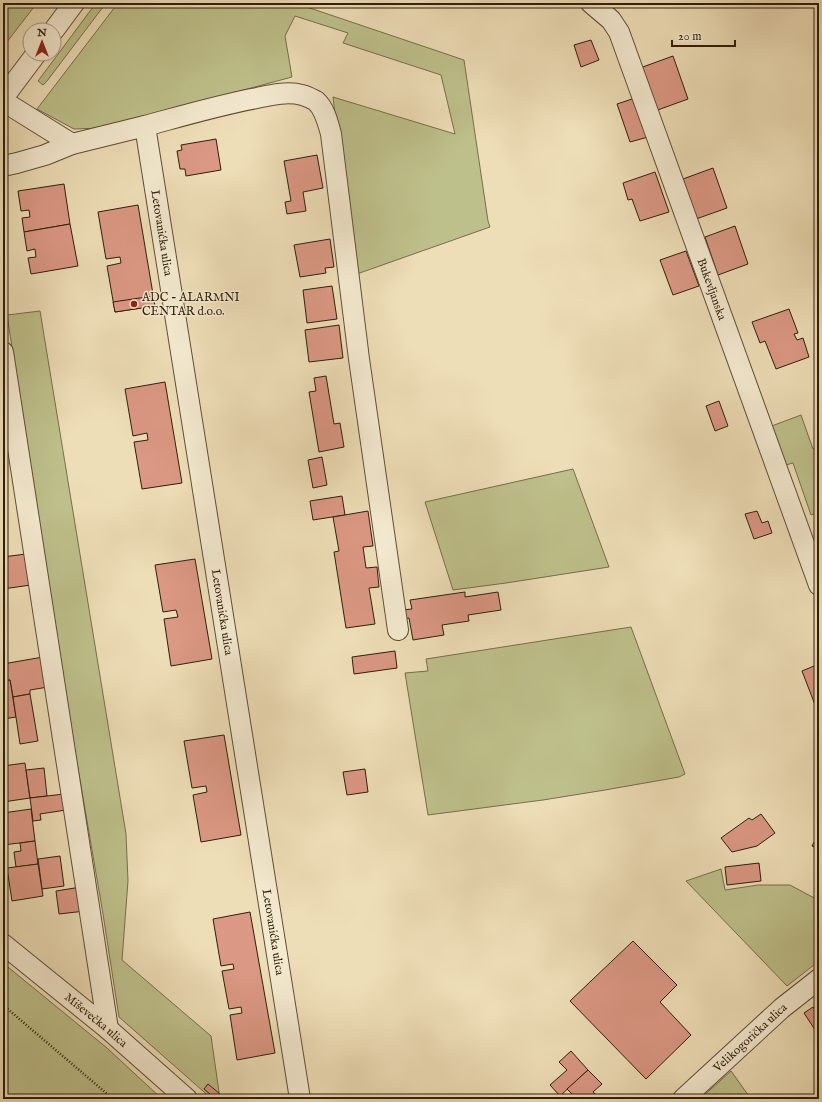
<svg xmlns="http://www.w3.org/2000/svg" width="822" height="1102" font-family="'IM FELL English',serif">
  <rect width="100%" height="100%" fill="#eedeb7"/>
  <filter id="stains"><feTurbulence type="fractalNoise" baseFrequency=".005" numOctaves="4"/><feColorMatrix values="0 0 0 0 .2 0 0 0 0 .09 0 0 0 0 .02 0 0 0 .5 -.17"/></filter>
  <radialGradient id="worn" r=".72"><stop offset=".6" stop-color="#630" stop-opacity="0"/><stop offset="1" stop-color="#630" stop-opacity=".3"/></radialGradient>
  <!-- green -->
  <g fill="#bec08b" stroke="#766f4a">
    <path d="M3,3H37L3,47Z"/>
    <path d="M96,3H106L47,81L43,85L38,81Z"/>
    <path d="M118,3H295L464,60L488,221L490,227L354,275L333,97L455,134L441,75L343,43L348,33L295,16L285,36L292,77L102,128L74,129L37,109Z"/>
    <path d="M40,311L126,834L128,881L122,960L211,1036L220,1099H212L119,1017L103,914L76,757L7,315Z"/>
    <path d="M801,415L813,449L819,447V512L811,515L793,463L782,466L769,427Z"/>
    <path d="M573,469L609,567L506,583L453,590L425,502Z"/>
    <path d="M631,627L685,774L679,777L605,790L543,800L428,815L405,673L428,671L426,659Z"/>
    <path d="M721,869L725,890L758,885H790L818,900L819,898V961L787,986L686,881Z"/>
    <path d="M3,963L107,1048L162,1099H3Z"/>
    <path d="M731,1071L751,1099H700Z"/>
  </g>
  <!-- building -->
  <g fill="#db9884" stroke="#2f1e0a">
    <path d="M591,40L599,60L581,67L574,45Z"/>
    <path d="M673,56L688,99L655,111L640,68Z"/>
    <path d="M635,98L648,137L630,142L617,104Z"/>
    <path d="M216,139L221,170L186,176L185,169H180L177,151L182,150L181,145Z"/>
    <path d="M317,155L323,188L303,192L306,211L287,214L285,202L291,201L284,161Z"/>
    <path d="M713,168L727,208L696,219L683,179Z"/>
    <path d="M655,172L669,212L640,221L632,199L628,200L623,183Z"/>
    <path d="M64,184L70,224L24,232L22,218L30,217L29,210L21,211L18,191Z"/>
    <path d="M138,205L155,306L115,312L107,266L121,263L120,257L106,259L98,212Z"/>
    <path d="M70,224L78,266L31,274L28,258L36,257L35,249L27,251L24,232Z"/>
    <path d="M735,226L748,264L718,275L705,237Z"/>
    <path d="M330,239L334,267L325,268L326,273L300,277L294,245Z"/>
    <path d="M686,251L699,286L673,295L660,260Z"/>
    <path d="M332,286L337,319L307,323L303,290Z"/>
    <path d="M153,296L155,306L115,312L113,302Z"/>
    <path d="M789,309L798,333L794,334L797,340L803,338L809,357L776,369L765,341L760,343L752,322Z"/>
    <path d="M339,325L343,358L309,362L305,330Z"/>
    <path d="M326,376L334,424L340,423L344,447L319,452L309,392L316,391L314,378Z"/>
    <path d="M165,382L182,483L142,489L134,442L148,440L147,433L133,436L125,389Z"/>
    <path d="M719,401L728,426L715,431L706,406Z"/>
    <path d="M322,457L327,485L313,488L308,460Z"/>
    <path d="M342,496L345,515L313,520L310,501Z"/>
    <path d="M368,511L373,546L363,547L366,568L377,567L379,587L369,588L375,624L346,628L334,552L339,551L333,517Z"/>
    <path d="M757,511L762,523L768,521L772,533L754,539L745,514Z"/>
    <path d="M26,554L31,585L3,589V557Z"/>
    <path d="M195,559L212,659L171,666L164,619L178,617L176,610L163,612L155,565Z"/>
    <path d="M465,592V597L498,592L501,610L468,615L469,621L442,625L444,635L413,640L409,618L404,619L402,610L412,609L410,600Z"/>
    <path d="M395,651L397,668L354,674L352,657Z"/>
    <path d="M43,657L48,687L30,690V694L13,697L10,680L3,681V664Z"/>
    <path d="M814,666L819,679V709L817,710L802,671Z"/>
    <path d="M10,680L16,717L3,719V681Z"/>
    <path d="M30,694L38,741L20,744L13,697Z"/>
    <path d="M224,735L241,835L201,842L193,795L207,792L206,786L192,788L184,741Z"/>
    <path d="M25,763L30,798L3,802V766Z"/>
    <path d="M44,768L47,796L30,798L26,770Z"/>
    <path d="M365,769L368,792L347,795L343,772Z"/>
    <path d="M64,794L66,810L40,814L41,820L33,821L30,798Z"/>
    <path d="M31,809L35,841L3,845V813Z"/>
    <path d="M761,814L775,833L757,846L732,852L721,838L749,818L752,820Z"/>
    <path d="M819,833V849L812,846Z"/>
    <path d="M35,841L38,864L16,867L14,852L21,851L20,843Z"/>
    <path d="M60,856L64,886L42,889L38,859Z"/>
    <path d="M759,863L761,881L727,885L725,867Z"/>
    <path d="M38,864L43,896L12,901L7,868Z"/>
    <path d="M81,887L85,911L59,914L56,891Z"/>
    <path d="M250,912L275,1053L237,1060L230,1015L242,1013L241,1007L229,1009L222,971L234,969L233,964L221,966L213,919Z"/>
    <path d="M633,941L677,985L660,1002L691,1035L646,1079L570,1001Z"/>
    <path d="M813,1007L819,1016V1036L804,1013Z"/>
    <path d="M571,1051L588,1070L560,1096L550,1085L567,1070L559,1062Z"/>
    <path d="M588,1070L602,1084L593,1092L601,1099H577L567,1089Z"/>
    <path d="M208,1084L220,1094L216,1099L204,1089Z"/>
  </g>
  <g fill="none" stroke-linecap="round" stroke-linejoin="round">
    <defs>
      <g id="minor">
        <path id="s1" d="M591,3L611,20L619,32L819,585"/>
        <path d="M54,30L74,3"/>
        <path d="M3,98L36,54"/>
        <path d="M3,101L72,144"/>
        <path d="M145,126C182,116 219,105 257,98C271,95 288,91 302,95C307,96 312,99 316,101C325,109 328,123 331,134L359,359L398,630"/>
        <path id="s2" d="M3,166L17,163L45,155L72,144L145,126L300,1099"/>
        <path d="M3,352L108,1029"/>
        <path id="s3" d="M3,944L108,1029L187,1099"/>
        <path id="s4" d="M683,1099L782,1008L819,979"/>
      </g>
    </defs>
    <!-- minor casing -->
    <use href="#minor" stroke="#5f4e35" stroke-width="22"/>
    <!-- path -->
    <path stroke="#2f1e0a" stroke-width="2.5" stroke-dasharray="1 2" stroke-linecap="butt" d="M3,1005L113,1099"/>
    <!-- minor -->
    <use href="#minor" stroke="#f4ead0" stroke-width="20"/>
  </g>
  <!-- markers -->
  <circle fill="#8f2418" stroke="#f4ead0" stroke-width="1.5" cx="134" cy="304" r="4"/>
  <g text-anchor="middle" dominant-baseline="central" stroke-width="3" stroke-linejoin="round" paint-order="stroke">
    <!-- street labels -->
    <g font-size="12" fill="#2f1e0a" stroke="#f4ead0">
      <text stroke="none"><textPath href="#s2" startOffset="256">Letovanićka ulica</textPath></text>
      <text stroke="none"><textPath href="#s1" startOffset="314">Bukevljanska</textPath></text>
      <text stroke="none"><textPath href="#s2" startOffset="640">Letovanićka ulica</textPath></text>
      <text stroke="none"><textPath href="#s2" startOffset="964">Letovanićka ulica</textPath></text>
      <text stroke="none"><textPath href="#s3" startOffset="120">Miševečka ulica</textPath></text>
      <text stroke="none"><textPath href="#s4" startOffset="91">Velikogorička ulica</textPath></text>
    </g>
    <!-- poi labels -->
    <g font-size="12" fill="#2f1e0a" stroke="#f4ead0" text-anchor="start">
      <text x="142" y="297">ADC - ALARMNI<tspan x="142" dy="14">CENTAR d.o.o.</tspan></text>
    </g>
  </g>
  <!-- margin -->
  <rect width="822" height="1102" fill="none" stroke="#eedeb7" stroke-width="16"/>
  <rect x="4" y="4" width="814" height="1094" fill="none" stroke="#2f1e0a" stroke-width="2"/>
  <rect x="8" y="8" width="806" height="1086" fill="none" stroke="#2f1e0a"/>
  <!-- north arrow -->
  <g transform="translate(42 42)"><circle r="19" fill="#f4ead0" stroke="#a59881"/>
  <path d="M0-3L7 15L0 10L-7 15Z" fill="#8f2418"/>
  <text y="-6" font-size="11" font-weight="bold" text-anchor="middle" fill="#2f1e0a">N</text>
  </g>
  <!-- scale -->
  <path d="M672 40v6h63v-6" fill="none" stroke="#2f1e0a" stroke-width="2"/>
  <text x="678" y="40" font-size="12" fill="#2f1e0a" stroke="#f4ead0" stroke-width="3" paint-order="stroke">20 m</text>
  <rect width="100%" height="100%" filter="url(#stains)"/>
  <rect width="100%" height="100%" fill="url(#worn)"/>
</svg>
